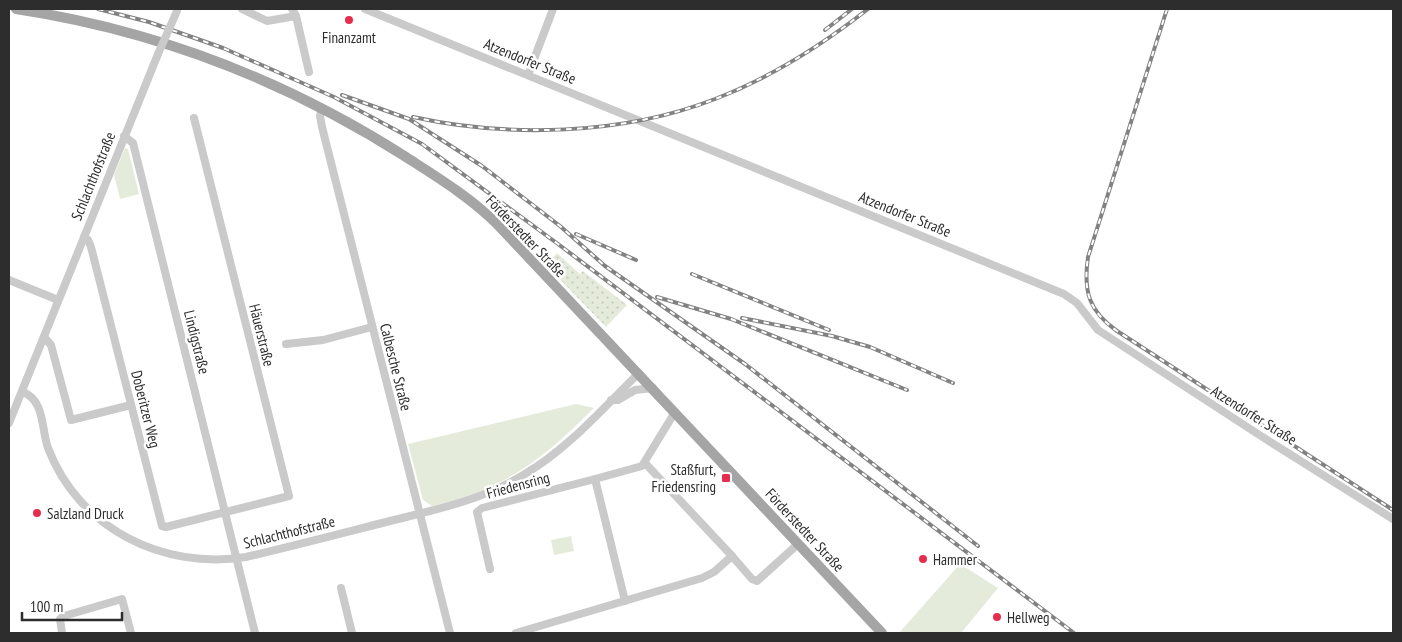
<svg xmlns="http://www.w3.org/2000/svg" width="1402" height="642" font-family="'PT Sans Narrow',sans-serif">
  <defs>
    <pattern id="garden-dots" width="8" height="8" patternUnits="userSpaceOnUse" patternTransform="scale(1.25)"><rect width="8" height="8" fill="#e5ebdb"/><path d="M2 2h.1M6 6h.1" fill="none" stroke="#c5cabc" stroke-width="1.8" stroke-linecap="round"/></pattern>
  </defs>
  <rect width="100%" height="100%" fill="#fff"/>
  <!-- green -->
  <g fill="#e5ebdb">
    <path d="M125,148L128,149L139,194L120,199L114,175Z"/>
    <path d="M576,404L594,408C543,459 504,490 432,506L423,500L408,444Z"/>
    <path d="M571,536L574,551L554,555L551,540Z"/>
    <path d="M960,564L998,588L961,633H899Z"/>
  </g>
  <!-- garden -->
  <path fill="url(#garden-dots)" d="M557,253L580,274L583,271L627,305L606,327L546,265Z"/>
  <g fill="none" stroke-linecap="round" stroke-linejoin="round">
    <!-- minor -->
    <g stroke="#cacaca" stroke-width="8">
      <path d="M242,9L267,21L296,16"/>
      <path d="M292,9L296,16L309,72"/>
      <path d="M365,9L1064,294L1077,303L1098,330L1261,436L1393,519"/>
      <path d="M528,75L553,9"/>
      <path d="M322,108L320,116L322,127L450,633"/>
      <path d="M124,136L133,143L255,633"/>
      <path d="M84,237L88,240L91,247L162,526L166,527L289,496L194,118"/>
      <path d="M9,280L58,300"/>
      <path d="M44,337L51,345L71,420L131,405"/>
      <path d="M286,344L323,340L372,327"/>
      <path d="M23,392C45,401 41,428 48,448C79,529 163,570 246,557C293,546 339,534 386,522C434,510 483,500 525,474C569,448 603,408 639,373"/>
      <path d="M611,400H618L635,390L653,388"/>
      <path d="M9,423L158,54"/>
      <path d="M645,463L732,556"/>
      <path d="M595,479L642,466L675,412"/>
      <path d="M490,569L477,512L482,508L595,479L625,601"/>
      <path d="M341,588L352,633"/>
      <path d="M62,633L60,619L64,616L122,599L131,633"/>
      <path d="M516,633L702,578L714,572L732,556L752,579L757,581L798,544"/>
    </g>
    <!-- major -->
    <path stroke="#a5a5a5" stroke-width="10" d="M16,9C155,30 287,81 406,157C437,177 470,197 497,224L882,633"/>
    <defs>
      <g id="rail">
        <path d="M98,9L149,22L223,48L334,97L422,144L558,244L1074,633"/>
        <path d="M1167,9L1088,257C1083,292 1089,311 1117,331L1393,510"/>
        <path d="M825,30L852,9"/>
        <path d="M342,95L409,119L482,166L560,226L605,266L745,364L978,546"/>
        <path d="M413,117C509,138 623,135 715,99C770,78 822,45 868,9"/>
        <path d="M576,234L636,260"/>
        <path d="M692,274L829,330"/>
        <path d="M657,297L731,319L907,390"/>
        <path d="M742,318L832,336L870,347L953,383"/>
      </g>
    </defs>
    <!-- rail casing -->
    <use href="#rail" stroke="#828282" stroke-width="4"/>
    <!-- rail -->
    <use href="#rail" stroke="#fff" stroke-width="2" stroke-dasharray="5.5" stroke-linecap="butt"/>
    <!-- minor-bridge -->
    <path stroke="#cacaca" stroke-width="8" d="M158,54L177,11"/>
  </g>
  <!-- markers -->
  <g fill="#e82c4d" stroke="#fff" stroke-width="2">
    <circle cx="349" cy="20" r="5"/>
    <rect x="721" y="473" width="10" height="10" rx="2.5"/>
    <circle cx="37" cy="513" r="5"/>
    <circle cx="923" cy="559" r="5"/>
    <circle cx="997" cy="617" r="5"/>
  </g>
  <g text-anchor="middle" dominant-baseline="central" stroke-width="5" stroke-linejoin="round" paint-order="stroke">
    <!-- poi labels -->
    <g font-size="15" fill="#2d2d2d" stroke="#fff" text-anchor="start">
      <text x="349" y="37" text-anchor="middle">Finanzamt</text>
      <text x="716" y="469" text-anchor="end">Staßfurt,<tspan x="716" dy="17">Friedensring</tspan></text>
      <text x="47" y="513">Salzland Druck</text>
      <text x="933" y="559">Hammer</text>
      <text x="1007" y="617">Hellweg</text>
    </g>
    <!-- street labels -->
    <g font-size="15" fill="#2d2d2d" stroke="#fff">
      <text transform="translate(530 61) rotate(22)">Atzendorfer Straße</text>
      <text transform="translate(93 176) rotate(-68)">Schlachthofstraße</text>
      <text transform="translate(905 214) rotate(22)">Atzendorfer Straße</text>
      <text transform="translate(526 236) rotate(46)">Förderstedter Straße</text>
      <text transform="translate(262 335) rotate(76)">Häuerstraße</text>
      <text transform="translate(197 342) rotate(76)">Lindigstraße</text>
      <text transform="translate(396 367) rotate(76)">Calbesche Straße</text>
      <text transform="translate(146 409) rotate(76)">Doberitzer Weg</text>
      <text transform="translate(1254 415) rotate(32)">Atzendorfer Straße</text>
      <text transform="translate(518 485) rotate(-15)">Friedensring</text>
      <text transform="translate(805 530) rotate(47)">Förderstedter Straße</text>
      <text transform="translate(289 532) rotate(-14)">Schlachthofstraße</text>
    </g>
  </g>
  <!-- border -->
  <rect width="1402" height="642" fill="none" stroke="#2d2d2d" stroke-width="20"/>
  <!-- scale -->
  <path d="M22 612v8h100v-8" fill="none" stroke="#2d2d2d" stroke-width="2.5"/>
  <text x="30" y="612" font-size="15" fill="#2d2d2d" stroke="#ffffff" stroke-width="4" paint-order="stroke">100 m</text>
</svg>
